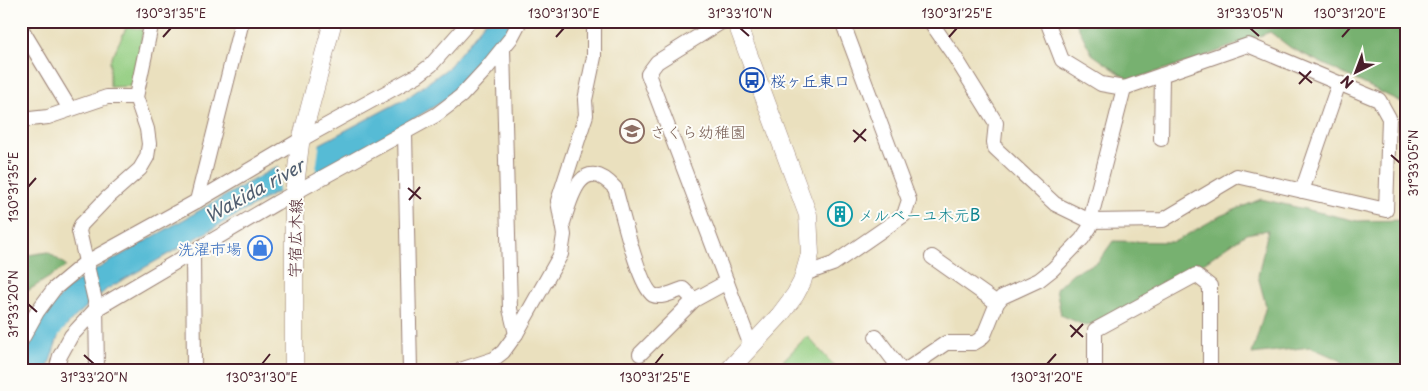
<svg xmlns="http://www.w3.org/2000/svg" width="1428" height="391" font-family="'Playpen Sans','Klee One',sans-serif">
  <rect width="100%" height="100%" fill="#fdfcf7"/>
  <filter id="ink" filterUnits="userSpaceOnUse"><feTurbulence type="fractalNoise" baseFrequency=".02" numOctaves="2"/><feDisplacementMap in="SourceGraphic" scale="10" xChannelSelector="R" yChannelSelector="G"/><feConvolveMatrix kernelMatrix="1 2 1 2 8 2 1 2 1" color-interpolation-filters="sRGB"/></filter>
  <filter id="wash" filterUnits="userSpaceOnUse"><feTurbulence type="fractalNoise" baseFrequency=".0096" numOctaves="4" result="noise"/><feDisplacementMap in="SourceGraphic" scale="20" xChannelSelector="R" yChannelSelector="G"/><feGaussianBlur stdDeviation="1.12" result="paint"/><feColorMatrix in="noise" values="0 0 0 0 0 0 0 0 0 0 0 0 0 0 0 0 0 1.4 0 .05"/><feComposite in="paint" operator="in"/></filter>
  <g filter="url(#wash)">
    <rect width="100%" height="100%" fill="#eae0be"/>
    <!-- green -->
    <g fill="#94ce82" stroke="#6f7656">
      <path d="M127,26L143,30L133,86L110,87V61Z"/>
      <path d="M807,336L838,370H774Z"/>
    </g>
    <!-- forest -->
    <g fill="#77b170" stroke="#60684e">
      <path d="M1075,21H1407V105L1291,48L1270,32L1192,61L1129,80L1092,54Z"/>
      <path d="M1261,199L1357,221L1407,220V370H1343L1342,361L1310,347L1252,354L1266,306L1258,276L1268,230L1246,234L1127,315L1086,326L1061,315L1056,289L1073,273L1098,262L1113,241L1174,242L1220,216Z"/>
      <path d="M48,252L67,266L26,292L21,299V256Z"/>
    </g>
    <!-- water -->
    <path fill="#57bbd5" stroke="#506d80" d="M486,21H513L493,52L460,91L330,169L272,195L107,289L76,316L59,334L47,370H27L50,308L69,287L107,263L269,171L407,98L448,68Z"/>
    <!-- pier -->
    <path fill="#eae0be" d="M320,141L315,177L278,196L279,163Z"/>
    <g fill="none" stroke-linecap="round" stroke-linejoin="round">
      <!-- river -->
      <path stroke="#57bbd5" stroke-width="26" d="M27,370L35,346L57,317"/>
    </g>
  </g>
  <g filter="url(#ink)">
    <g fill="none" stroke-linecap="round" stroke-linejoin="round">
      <defs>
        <g id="minor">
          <path d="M723,21L657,62L648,74L751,346"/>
          <path d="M930,21L955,57L996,123L994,142L995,148L1055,204L1090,221L1163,220L1237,176L1386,210L1389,118L1379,100L1248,45L1124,88L1101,84L1062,60L1047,21"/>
          <path d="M21,28L70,109"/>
          <path d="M503,49L510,309L516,334"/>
          <path d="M21,120L48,117L107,97H136"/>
          <path d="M405,133L410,370"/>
          <path d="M1161,139L1162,75"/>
          <path d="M1302,191L1339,83"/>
          <path d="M197,201L242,21"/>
          <path d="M563,223C571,196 582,153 615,188C621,207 638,285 653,295C661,299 676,291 683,289L694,300"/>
          <path d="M193,252L194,370"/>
          <path d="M932,257L997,303"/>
          <path d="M804,274L833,264L904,215L909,200L842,21"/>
          <path d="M876,337L901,370"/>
          <path d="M21,341L37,312L54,289L85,263L197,201L302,139L418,75L431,65L470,21"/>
          <path d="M640,354L694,300L727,282"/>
          <path d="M56,370L60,356L71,336L96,309L276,203L436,115L461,96L486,69L511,38L520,21"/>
          <path d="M97,370L96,305L79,231L81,225L106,199L140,169L147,157L149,144L147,129L136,97L152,21"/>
          <path d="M460,370L494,359L503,352L516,334L561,254L564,235L558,201L586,115L585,100L594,57V21"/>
          <path d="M906,370L946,343H974L979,340L984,335L997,303L1002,297L1039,280L1053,269L1082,239L1090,227V221L1124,88"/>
          <path d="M1095,370V330L1196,275L1210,286V370"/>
        </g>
        <g id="tertiary">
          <path d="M294,370V194L300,144L333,21"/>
          <path d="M729,370L780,315L795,295L802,282L810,254L808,215L736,21"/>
        </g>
      </defs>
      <!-- minor casing -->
      <use href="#minor" stroke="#9a8074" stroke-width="16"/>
      <!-- tertiary casing -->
      <use href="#tertiary" stroke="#9a8074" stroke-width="19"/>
      <!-- minor -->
      <use href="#minor" stroke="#fff" stroke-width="14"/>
      <!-- tertiary -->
      <use href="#tertiary" stroke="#fff" stroke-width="18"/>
    </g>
  </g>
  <!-- ticks -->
  <path fill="none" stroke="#4a1f2b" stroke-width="2" d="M740,28L749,36M1250,28L1259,36M163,37L171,28M556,37L564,28M949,37L957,28M1342,37L1350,28M1299,72L1312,83M1299,84L1311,71M853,130L866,141M854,142L866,129M1391,155L1400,163M28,187L36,178M408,188L421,199M409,200L420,187M28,304L37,312M1070,325L1083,337M1071,337L1083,324M84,355L94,364M262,364L270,354M655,364L663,354M1047,364L1056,354"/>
  <!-- icons -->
  <defs>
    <symbol id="bus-ring" viewBox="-11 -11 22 22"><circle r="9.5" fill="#fdfcf7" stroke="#1a4fb4" stroke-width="1.5"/><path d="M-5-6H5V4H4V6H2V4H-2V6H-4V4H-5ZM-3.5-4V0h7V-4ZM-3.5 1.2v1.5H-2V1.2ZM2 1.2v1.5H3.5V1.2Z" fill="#1a4fb4"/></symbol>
    <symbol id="school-ring" viewBox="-11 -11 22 22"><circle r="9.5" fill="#fdfcf7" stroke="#8d6e63" stroke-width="1.5"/><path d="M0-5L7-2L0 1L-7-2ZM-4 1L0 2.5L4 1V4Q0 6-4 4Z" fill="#8d6e63"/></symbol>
    <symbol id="building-ring" viewBox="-11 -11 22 22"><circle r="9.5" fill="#fdfcf7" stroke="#0f9aa8" stroke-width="1.5"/><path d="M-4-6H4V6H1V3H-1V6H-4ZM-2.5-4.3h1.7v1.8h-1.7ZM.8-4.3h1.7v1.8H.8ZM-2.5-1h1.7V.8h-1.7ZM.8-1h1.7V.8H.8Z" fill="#0f9aa8"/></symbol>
    <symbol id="shop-ring" viewBox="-11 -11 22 22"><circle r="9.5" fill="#fdfcf7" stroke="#3f7fe0" stroke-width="1.5"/><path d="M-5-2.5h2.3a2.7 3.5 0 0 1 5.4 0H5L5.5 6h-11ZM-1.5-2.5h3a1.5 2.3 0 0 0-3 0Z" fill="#3f7fe0"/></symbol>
  </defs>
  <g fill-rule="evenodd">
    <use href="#bus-ring" x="738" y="66" width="28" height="28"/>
    <use href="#school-ring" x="618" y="117" width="28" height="28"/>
    <use href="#building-ring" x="826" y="200" width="28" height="28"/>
    <use href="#shop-ring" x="246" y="234" width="28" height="28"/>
  </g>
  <g text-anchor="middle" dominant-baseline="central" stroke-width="4" stroke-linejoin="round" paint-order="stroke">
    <!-- transit labels -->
    <g font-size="16" fill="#164399" stroke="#fdfcf7" text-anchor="start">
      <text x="770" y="80">桜ヶ丘東口</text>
    </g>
    <!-- education labels -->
    <g font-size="16" fill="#785e54" stroke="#fdfcf7" text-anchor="start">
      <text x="650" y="131">さくら幼稚園</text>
    </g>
    <!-- culture labels -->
    <g font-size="16" fill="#0d838f" stroke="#fdfcf7" text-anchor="start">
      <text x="858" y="214">メルベーユ木元B</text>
    </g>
    <!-- street labels -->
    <g font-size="16" fill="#4a1f2b" stroke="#fdfcf7">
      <text transform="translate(294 238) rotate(-89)">宇宿広木線</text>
    </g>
    <!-- shop labels -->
    <g font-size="16" fill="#366cbe" stroke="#fdfcf7" text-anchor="end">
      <text x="242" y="248">洗濯市場</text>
    </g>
    <!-- water labels -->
    <g font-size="18" font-style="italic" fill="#4f5d6f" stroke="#fdfcf7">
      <text transform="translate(254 190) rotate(-29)">Wakida river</text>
    </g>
  </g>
  <!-- margin -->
  <rect width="1428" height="391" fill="none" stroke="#fdfcf7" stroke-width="55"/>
  <!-- north arrow -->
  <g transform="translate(1356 72) rotate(222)" stroke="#fdfcf7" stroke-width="4" paint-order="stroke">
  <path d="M0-4L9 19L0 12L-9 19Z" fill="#4a1f2b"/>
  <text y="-8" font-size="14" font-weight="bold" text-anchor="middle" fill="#4a1f2b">N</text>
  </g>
  <rect x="28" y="28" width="1372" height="336" fill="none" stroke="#4a1f2b" stroke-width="2"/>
  <g font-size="12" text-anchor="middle" fill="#4a1f2b">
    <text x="171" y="18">130°31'35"E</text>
    <text x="564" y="18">130°31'30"E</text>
    <text x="740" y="18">31°33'10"N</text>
    <text x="957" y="18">130°31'25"E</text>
    <text x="1250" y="18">31°33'05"N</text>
    <text x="1350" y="18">130°31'20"E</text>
    <text transform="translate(1414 163) rotate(-90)" y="4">31°33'05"N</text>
    <text transform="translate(14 187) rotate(-90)" y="4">130°31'35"E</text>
    <text transform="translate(14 304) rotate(-90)" y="4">31°33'20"N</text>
    <text x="94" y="382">31°33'20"N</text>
    <text x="262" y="382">130°31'30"E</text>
    <text x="655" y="382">130°31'25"E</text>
    <text x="1047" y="382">130°31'20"E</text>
  </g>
</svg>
